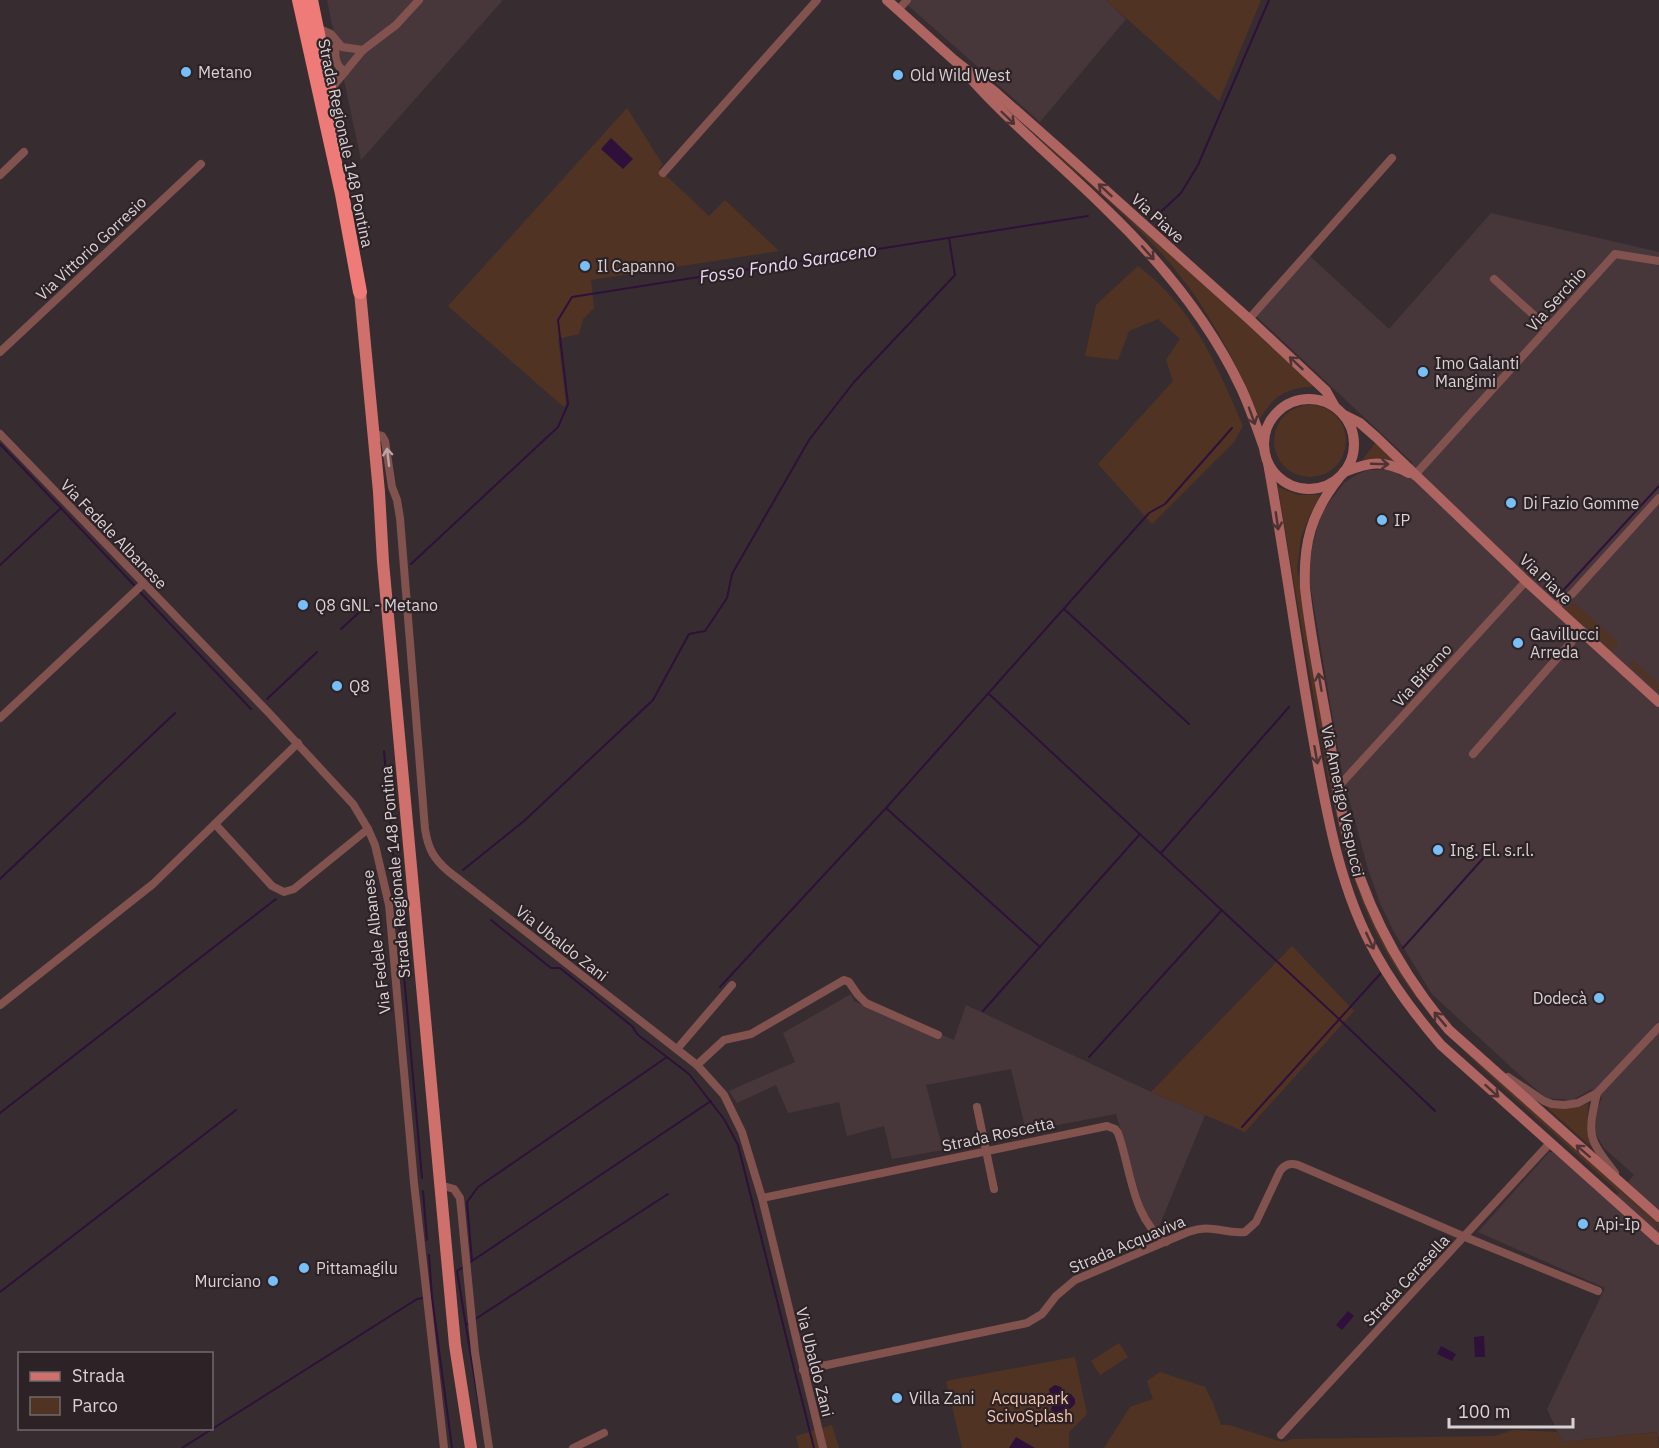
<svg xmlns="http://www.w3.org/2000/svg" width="1659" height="1448" font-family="'IBM Plex Sans',sans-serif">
  <rect width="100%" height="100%" fill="#372d30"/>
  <!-- built -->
  <g fill="#47373b">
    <path d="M327,0H501L502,1L361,160Z"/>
    <path d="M902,0H1106L1126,19L1040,122Z"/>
    <path d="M1491,213L1659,252V1438L1656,1432L1562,1442L1547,1409L1605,1288L1478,1232L1549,1152H1553L1611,1202L1634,1175L1604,1148L1595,1133V1114L1602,1098L1592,1089L1572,1100L1546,1098L1513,1069L1432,994L1394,932L1380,903L1368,869L1342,773L1308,572L1312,548L1320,517L1327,505L1345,482L1356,475L1368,470H1390L1402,476L1413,463L1256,316L1310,256L1389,329Z"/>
    <path d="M851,994L854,1001L939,1040L942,1035L954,1040L966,1005L1151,1092L1205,1115L1158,1229L1146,1217L1116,1114L1026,1131L1011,1069L926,1085L943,1150L892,1159L884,1126L847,1136L839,1102L788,1113L776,1085L737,1103L729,1091L795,1062L783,1033Z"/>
  </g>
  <!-- green -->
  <g fill="#513324">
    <path d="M1106,0H1261L1219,101Z"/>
    <path d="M627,108L663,165L659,169L709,216L725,200L779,251L591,280L594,308L583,319L579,334L558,339L566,404L564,407L448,306Z"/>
    <path d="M1039,136L1315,386C1287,389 1274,394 1260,419C1235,359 1205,302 1162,254C1124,212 1079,176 1038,138Z"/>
    <path d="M1138,266C1146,273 1155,279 1162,287C1199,323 1223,379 1243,426L1234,442L1152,524L1098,464L1173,381L1166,360L1180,339L1158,319L1129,331L1118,360L1085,356L1096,305Z"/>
    <circle cx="1310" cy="441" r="36"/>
    <path d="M1376,442L1400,464L1361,462Z"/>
    <path d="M1278,487L1298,495H1320L1309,517L1301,537L1297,568L1318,700L1347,849L1413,988L1490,1072L1659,1223V1228C1613,1187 1567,1145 1521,1104C1485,1071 1449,1040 1419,1001C1346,907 1333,805 1313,692C1301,624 1289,555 1278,487Z"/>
    <path d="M1575,603L1619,643L1612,651L1565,609Z"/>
    <path d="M1633,660L1659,684V692L1630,665Z"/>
    <path d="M1292,946L1354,1011L1245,1132L1151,1092Z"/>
    <path d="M1542,1103L1562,1109L1588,1104C1588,1124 1584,1130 1595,1150Z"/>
    <path d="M1119,1343L1128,1357L1100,1375L1091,1361Z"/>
    <path d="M1075,1357L1087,1414L1069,1432V1448H962L946,1381Z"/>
    <path d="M1160,1372L1205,1387L1213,1403L1221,1425H1229L1282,1442L1293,1439L1495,1436L1513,1430L1557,1432L1562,1442L1657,1432L1659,1448H1104L1130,1407L1153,1399L1147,1381Z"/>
    <path d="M832,1425L839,1448H799L796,1436Z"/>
  </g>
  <!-- water -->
  <g fill="#2e103b">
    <path d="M611,138L633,159L623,169L601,149Z"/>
    <path d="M1348,1311L1354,1316L1342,1330L1336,1325Z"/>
    <path d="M1484,1336L1485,1357H1475L1474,1337Z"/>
    <path d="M1441,1346L1456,1354L1452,1361L1437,1354Z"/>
    <path d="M1055,1385L1061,1387L1065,1394H1071L1075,1399V1404L1070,1409L1066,1408L1060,1415L1053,1413L1051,1409L1052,1406L1047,1403L1051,1398L1049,1389Z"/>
    <path d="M1016,1437L1035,1448H1009Z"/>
  </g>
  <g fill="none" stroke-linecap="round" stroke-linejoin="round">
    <!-- stream -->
    <g stroke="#2e103b" stroke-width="2">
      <path d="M1152,220L1181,193L1198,165L1269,0"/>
      <path d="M0,444L134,585"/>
      <path d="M411,564L558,427L568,404L558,320L572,297L1088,216"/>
      <path d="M0,565L61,508"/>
      <path d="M140,592L251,709"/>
      <path d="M1558,596L1659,486"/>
      <path d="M1064,609L1189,724"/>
      <path d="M341,629L365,607"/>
      <path d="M989,694L1339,1019L1435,1111"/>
      <path d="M267,699L317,652"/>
      <path d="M384,751L422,1178"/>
      <path d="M886,808L1040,947"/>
      <path d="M1161,853L1289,707"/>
      <path d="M463,870L524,821L653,700L689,634L705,631L727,598L732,574L809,440L854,382L955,275L949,238"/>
      <path d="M0,879L175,713"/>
      <path d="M491,920L551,968H560L633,1027L637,1034L689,1074L724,1119L738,1145L814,1448"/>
      <path d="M1403,948L1486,855"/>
      <path d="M720,987L886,808L1149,513L1165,504L1232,428"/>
      <path d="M983,1011L1140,834"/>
      <path d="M1089,1057L1222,910"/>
      <path d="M0,1113L276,899"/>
      <path d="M1242,1127L1381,973"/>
      <path d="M423,1191L427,1240"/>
      <path d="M429,1255L432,1297L452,1448"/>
      <path d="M472,1261L467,1202L478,1187L667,1057"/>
      <path d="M469,1263L711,1101"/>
      <path d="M465,1266L457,1271L480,1411"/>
      <path d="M0,1292L236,1110"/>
      <path d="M466,1325L668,1194"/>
      <path d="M182,1448L417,1299L424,1298"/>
    </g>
    <!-- street -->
    <g stroke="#82524f" stroke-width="8">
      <path d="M898,10L907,0"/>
      <path d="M317,28L331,34L342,47L363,50"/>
      <path d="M337,42C334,53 334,65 345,72"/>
      <path d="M330,90L363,50L396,25L419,0"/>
      <path d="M663,173L817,0"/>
      <path d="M0,175L24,152"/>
      <path d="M1494,279L1548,328"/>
      <path d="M1249,319L1392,158"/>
      <path d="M0,352L201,164"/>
      <path d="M0,434L269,713L353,804L368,829L375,845L389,905L414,1183L444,1448"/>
      <path d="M374,434L382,436L385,441L392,487L397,500L400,518L425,829C428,848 433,858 448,871L697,1065L724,1095L742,1132L762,1198L823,1448"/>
      <path d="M1414,476L1615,254L1659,261"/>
      <path d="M1554,607L1572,594L1659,498"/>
      <path d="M0,718L143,584"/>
      <path d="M1473,754L1581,631"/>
      <path d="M1338,787L1526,581"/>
      <path d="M215,824L272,886L284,892L294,889L368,829"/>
      <path d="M0,1005L153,884L298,743"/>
      <path d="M677,1049L732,985"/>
      <path d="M697,1065L724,1040L751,1034L844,980L849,982L858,995L866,1003L938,1035"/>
      <path d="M1508,1077L1544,1101L1552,1104L1564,1105L1578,1103L1597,1093L1659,1027"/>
      <path d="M1597,1093C1587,1136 1588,1138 1615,1173"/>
      <path d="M977,1107L994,1189"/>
      <path d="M440,1185L454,1189L460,1198L475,1352L489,1448"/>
      <path d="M762,1198L1107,1126L1115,1129L1118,1133C1131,1169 1132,1219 1166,1242"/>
      <path d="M803,1370L1027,1323L1042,1314L1056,1296L1075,1280L1188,1232C1213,1223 1222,1234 1245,1232L1256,1222L1280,1171C1285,1164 1290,1163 1298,1165L1465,1237L1598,1291"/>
      <path d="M1281,1435L1550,1143"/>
      <path d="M573,1448L604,1433"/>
    </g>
    <!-- secondary -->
    <g stroke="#ae6460" stroke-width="10">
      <path d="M887,0L954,60L995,92L1063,152L1249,319L1326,391L1335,407"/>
      <path d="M972,80C1014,127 1063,166 1107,210C1160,261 1209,320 1241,388C1250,407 1257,428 1264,448"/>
      <circle cx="1309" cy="444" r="45"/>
      <path d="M1344,415L1360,423L1376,437L1526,581L1659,702"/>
      <path d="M1268,463C1285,556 1297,650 1314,743C1327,815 1340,891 1377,956C1395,988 1417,1017 1441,1045L1659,1240"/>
      <path d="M1344,472C1372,461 1383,460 1409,473"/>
      <path d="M1339,478C1311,513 1303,544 1305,588C1310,633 1319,678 1327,723C1333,758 1337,793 1345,827C1363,903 1399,971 1449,1030L1659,1217"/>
    </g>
    <!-- primary -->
    <path stroke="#d0706c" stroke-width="12" d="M360,292L379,492L383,562L455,1345L471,1448"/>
    <!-- highway -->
    <g stroke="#ef7b78" stroke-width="14">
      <path d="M299,0L342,194L360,292"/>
      <path d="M311,0L340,141"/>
    </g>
  </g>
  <!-- one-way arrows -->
  <defs><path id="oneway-shaft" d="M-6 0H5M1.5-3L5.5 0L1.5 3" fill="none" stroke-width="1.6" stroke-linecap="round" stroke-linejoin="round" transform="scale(1.5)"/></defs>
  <g stroke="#4d3334">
    <use href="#oneway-shaft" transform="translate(1008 118) rotate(44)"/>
    <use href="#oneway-shaft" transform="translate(1105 190) rotate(-137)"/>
    <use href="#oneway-shaft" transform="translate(1148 253) rotate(48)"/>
    <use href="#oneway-shaft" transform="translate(1296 363) rotate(-137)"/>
    <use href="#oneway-shaft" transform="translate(1252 416) rotate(70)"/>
    <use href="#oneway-shaft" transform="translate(1380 464) rotate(2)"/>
    <use href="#oneway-shaft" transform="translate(1277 521) rotate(82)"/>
    <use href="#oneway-shaft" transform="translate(1320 682) rotate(-100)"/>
    <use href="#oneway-shaft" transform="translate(1316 755) rotate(80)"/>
    <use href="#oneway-shaft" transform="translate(1370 941) rotate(65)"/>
    <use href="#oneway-shaft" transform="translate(1440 1019) rotate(-130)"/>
    <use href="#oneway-shaft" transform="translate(1492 1091) rotate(42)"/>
    <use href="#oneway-shaft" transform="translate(1583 1151) rotate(-139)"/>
  </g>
  <use stroke="#bba5a5" href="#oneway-shaft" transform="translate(388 457) rotate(-97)"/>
  <!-- markers -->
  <g fill="#78bff8" stroke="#2d2326" stroke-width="2">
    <circle cx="186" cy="72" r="6"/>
    <circle cx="898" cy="75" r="6"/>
    <circle cx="585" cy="266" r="6"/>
    <circle cx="1423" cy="372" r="6"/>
    <circle cx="1511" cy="503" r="6"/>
    <circle cx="1382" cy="520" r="6"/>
    <circle cx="303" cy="605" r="6"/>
    <circle cx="1518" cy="643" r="6"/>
    <circle cx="337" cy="686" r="6"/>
    <circle cx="1438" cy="850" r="6"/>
    <circle cx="1599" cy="998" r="6"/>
    <circle cx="1583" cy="1224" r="6"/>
    <circle cx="304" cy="1268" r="6"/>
    <circle cx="273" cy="1281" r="6"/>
    <circle cx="897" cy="1398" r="6"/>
  </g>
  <g text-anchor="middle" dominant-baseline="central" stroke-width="4.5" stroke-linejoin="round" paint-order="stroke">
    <!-- poi labels -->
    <g font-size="16" fill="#d9d2d4" stroke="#2d2326" text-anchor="start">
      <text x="198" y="72">Metano</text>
      <text x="910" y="75">Old Wild West</text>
      <text x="597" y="266">Il Capanno</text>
      <text x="1435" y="363">Imo Galanti<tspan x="1435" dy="18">Mangimi</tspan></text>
      <text x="1523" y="503">Di Fazio Gomme</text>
      <text x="1394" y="520">IP</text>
      <text x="315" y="605">Q8 GNL - Metano</text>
      <text x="1530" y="634">Gavillucci<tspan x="1530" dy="18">Arreda</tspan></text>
      <text x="349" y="686">Q8</text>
      <text x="1450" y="850">Ing. El. s.r.l.</text>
      <text x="1587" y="998" text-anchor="end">Dodecà</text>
      <text x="1595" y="1224">Api-Ip</text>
      <text x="316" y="1268">Pittamagilu</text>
      <text x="261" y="1281" text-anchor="end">Murciano</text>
      <text x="909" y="1398">Villa Zani</text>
    </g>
    <!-- street labels -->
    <g font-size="16" fill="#d9d2d4" stroke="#2d2326">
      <text transform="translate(346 143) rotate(78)">Strada Regionale 148 Pontina</text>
      <text transform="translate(1158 218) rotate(42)">Via Piave</text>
      <text transform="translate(91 248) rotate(-43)">Via Vittorio Gorresio</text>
      <text transform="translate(1556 299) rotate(-48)">Via Serchio</text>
      <text transform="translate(114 534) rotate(46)">Via Fedele Albanese</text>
      <text transform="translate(1546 579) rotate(43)">Via Piave</text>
      <text transform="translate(1422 675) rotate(-48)">Via Biferno</text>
      <text transform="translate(1343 801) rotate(78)">Via Amerigo Vespucci</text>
      <text transform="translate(395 872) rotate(-95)">Strada Regionale 148 Pontina</text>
      <text transform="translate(376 942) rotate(-97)">Via Fedele Albanese</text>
      <text transform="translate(562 943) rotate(38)">Via Ubaldo Zani</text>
      <text transform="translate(998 1134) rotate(-12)">Strada Roscetta</text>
      <text transform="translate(1127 1244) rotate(-23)">Strada Acquaviva</text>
      <text transform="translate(1406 1280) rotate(-47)">Strada Cerasella</text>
      <text transform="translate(815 1362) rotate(76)">Via Ubaldo Zani</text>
    </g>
    <!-- park labels -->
    <g font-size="16" fill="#fac6ae" stroke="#2d2326">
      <text x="1030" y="1398">Acquapark<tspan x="1030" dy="18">ScivoSplash</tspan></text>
    </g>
    <!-- water labels -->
    <g font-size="18" font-style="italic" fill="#ebd8f6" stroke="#2d2326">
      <text transform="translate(788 263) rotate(-9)">Fosso Fondo Saraceno</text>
    </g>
  </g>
  <!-- legend -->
  <rect x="18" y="1352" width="195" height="78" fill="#2d2326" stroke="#72696c" stroke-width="1.5"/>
  <rect x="30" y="1372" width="30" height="9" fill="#d0706c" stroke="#72696c" stroke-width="1.5"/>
  <text x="72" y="1382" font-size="18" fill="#d9d2d4">Strada</text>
  <rect x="30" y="1397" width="30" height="18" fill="#513324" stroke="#72696c" stroke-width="1.5"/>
  <text x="72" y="1412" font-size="18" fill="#d9d2d4">Parco</text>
  <!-- scale -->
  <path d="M1449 1418v9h124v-9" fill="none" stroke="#d9d2d4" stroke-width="3"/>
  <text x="1458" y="1418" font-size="18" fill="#d9d2d4" stroke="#2d2326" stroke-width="4.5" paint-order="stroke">100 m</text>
</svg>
